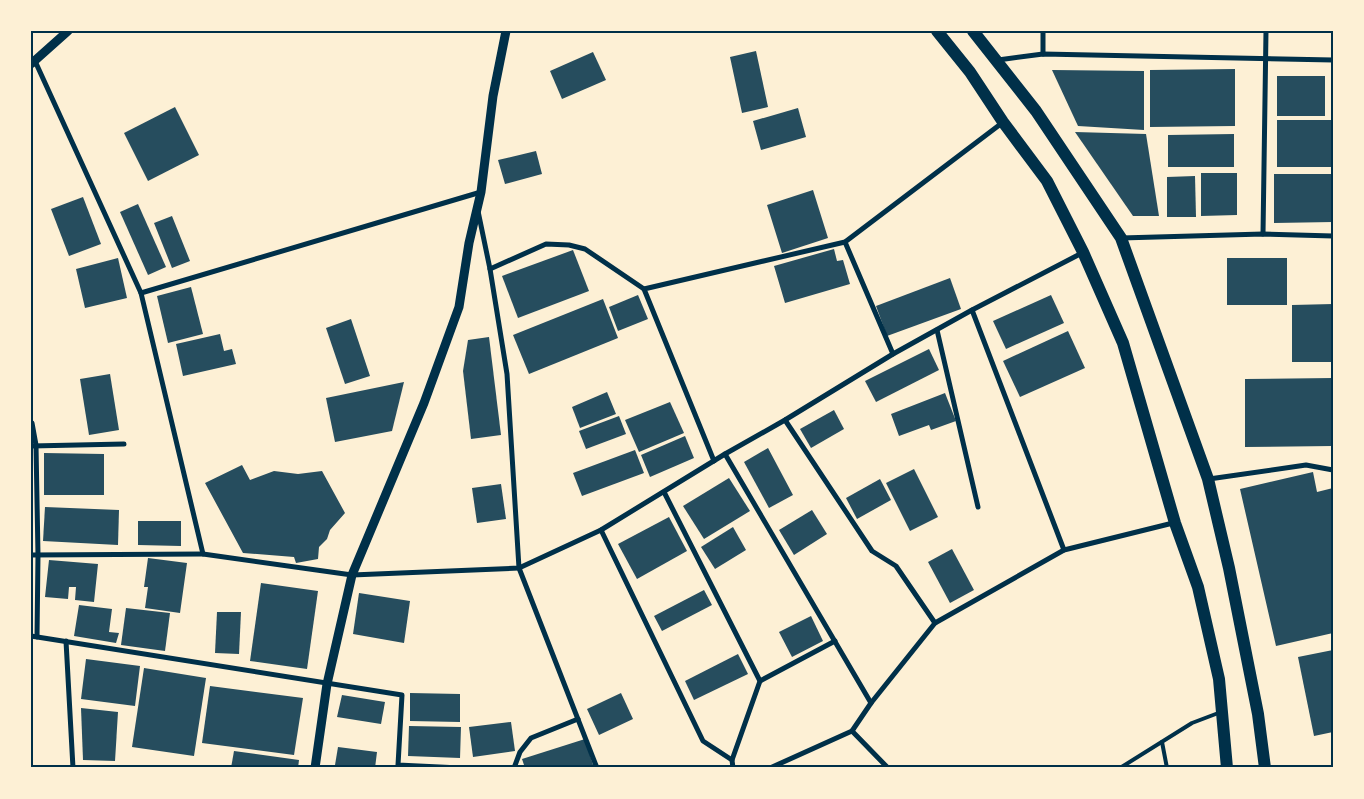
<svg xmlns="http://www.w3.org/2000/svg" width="1364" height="799" font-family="'Varela Round',sans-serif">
  <rect width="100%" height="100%" fill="#fdf0d5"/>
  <!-- building -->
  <g fill="#264d5e">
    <path d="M756,51L768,107L742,113L730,57Z"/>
    <path d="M593,52L606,80L562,99L550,71Z"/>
    <path d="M1235,69V126L1150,127V70Z"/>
    <path d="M1052,70L1144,71V130L1078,126Z"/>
    <rect x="1277" y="76" width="48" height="40"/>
    <path d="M175,107L199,155L148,181L124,133Z"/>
    <path d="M798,108L806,137L761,150L753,121Z"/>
    <rect x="1277" y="120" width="56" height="47"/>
    <path d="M1075,132L1146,134L1159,216H1133Z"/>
    <path d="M1234,134V167H1168V135Z"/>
    <path d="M536,151L542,174L505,184L498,160Z"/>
    <path d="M1201,173H1237V215L1201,216Z"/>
    <path d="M1274,174H1333V222L1274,223Z"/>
    <path d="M1195,176L1196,217H1167V177Z"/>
    <path d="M813,190L828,238L782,253L767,205Z"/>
    <path d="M83,197L101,244L69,256L51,209Z"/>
    <path d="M138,204L166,267L148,275L120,212Z"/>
    <path d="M172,216L190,261L172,268L154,223Z"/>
    <path d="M834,249L837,261L843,260L850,284L785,303L774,266Z"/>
    <path d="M573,250L589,291L518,318L502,276Z"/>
    <path d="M118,258L127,298L85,308L76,269Z"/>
    <rect x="1227" y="258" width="60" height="47"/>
    <path d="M950,278L961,309L887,336L876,306Z"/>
    <path d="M191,287L203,334L168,343L157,296Z"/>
    <path d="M638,295L648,319L618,331L609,307Z"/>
    <path d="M1051,295L1064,323L1006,349L993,321Z"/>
    <path d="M603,299L618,338L529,374L513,335Z"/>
    <path d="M1333,304V362H1292V305Z"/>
    <path d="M351,319L370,376L345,384L326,328Z"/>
    <path d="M1068,331L1085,368L1020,397L1003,361Z"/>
    <path d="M220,334L224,351L232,349L236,364L183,376L176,344Z"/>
    <path d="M489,337L501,435L471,439L463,371L468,340Z"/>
    <path d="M929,349L939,370L876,402L865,381Z"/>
    <path d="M110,374L119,430L89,435L80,379Z"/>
    <path d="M1333,378V446L1245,447V379Z"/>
    <path d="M404,382L392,431L335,442L326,398Z"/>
    <path d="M607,392L616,414L580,428L572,407Z"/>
    <path d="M945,393L956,421L931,430L929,425L899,436L891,414Z"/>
    <path d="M670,402L684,433L639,452L625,420Z"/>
    <path d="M834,410L844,429L811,448L800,429Z"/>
    <path d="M619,416L626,434L586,449L579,431Z"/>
    <path d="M685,436L694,458L650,477L641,455Z"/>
    <path d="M768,448L793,495L769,508L744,462Z"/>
    <path d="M635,450L644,473L582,496L573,473Z"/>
    <path d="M44,453L104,454V495H44Z"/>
    <path d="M242,465L250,480L274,471L298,474L322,471L345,513L330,530L327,539L319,547L318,559L296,563L294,557L243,553L205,483Z"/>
    <path d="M914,469L938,517L910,531L886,483Z"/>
    <path d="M1313,472L1317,492L1333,488V633L1276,646L1240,489Z"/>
    <path d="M729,478L750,511L704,539L683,506Z"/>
    <path d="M880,479L891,500L857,519L846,498Z"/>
    <path d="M501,484L506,519L477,523L472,488Z"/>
    <path d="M45,507L119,510L118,545L43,541Z"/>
    <path d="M812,510L827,534L794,555L779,530Z"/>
    <path d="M669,517L687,551L637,579L618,544Z"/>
    <path d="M138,521H181V546L138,545Z"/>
    <path d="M733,527L746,550L715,569L701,547Z"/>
    <path d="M952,549L974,590L950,603L928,562Z"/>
    <path d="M148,558L187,563L180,613L145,608L148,587H144Z"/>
    <path d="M49,560L98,564L94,602L75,600L76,587H69L68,599L45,597Z"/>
    <path d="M261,583L318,591L307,669L250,661Z"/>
    <path d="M704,590L712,605L662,631L654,616Z"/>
    <path d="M359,593L410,601L404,643L353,634Z"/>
    <path d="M79,605L112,609L109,632L119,633L116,643L74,636Z"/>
    <path d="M126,608L170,613L165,651L121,645Z"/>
    <path d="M217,612H241L239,654L215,653Z"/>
    <path d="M811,616L823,641L792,657L779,632Z"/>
    <path d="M1333,650V732L1314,736L1298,657Z"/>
    <path d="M738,654L748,674L694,700L685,681Z"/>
    <path d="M86,659L140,666L135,706L81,699Z"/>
    <path d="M144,668L206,678L194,756L132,747Z"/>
    <path d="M210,686L303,698L294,755L202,743Z"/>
    <path d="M410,693L460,694V722L410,721Z"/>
    <path d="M621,693L633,719L599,735L587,709Z"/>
    <path d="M342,695L385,702L381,724L337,717Z"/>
    <path d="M81,708L118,712L115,761L83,760Z"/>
    <path d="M511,722L515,751L473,757L469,727Z"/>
    <path d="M409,726L461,727L460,758L408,756Z"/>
    <path d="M585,739L594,768H525L522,759Z"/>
    <path d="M338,747L377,752L375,768H354L335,765Z"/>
    <path d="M234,751L299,760L298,768H231Z"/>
    <path d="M116,765V768H88V766Z"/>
  </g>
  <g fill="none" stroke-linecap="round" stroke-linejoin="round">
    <!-- service -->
    <g stroke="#003049" stroke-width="4">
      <path d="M1162,742L1167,768"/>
      <path d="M1120,768L1192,723L1221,712"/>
    </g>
    <!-- minor -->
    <g stroke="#003049" stroke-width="5">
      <path d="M1043,54V31"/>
      <path d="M998,60L1043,54L1333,60"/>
      <path d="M35,61L141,293L481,192"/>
      <path d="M478,211L490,269L507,374L519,568L597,768"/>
      <path d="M1263,234L1266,31"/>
      <path d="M1121,238L1263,234L1333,236"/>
      <path d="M845,242L893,354"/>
      <path d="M490,269L546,244L569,245L585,249L644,289"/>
      <path d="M141,293L203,554L352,575L519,568L601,530L725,454L785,420L893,354L972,310L1082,253"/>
      <path d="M972,310L1064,550"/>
      <path d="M937,330L978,507"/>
      <path d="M785,420L872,551L896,566L935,623"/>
      <path d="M32,423L36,445L38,555L37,637"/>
      <path d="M31,446L124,444"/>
      <path d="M725,454L871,703"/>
      <path d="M714,461L644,289L845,242L1002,123"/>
      <path d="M1209,479L1306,465L1333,470"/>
      <path d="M664,492L760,681L732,760"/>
      <path d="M601,530L703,741L732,760L733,768"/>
      <path d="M31,555L203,554"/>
      <path d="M31,636L402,695L398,765L460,768"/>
      <path d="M66,641L73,768"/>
      <path d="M760,681L835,641"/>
      <path d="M852,731L888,768"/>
      <path d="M514,768L520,752L531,738L578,719"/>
      <path d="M770,768L852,731L871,703L935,623L1064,550L1173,523"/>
    </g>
    <!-- tertiary -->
    <g stroke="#003049" stroke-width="9">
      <path d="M31,64L68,31"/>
      <path d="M315,768L327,684L352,575L424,403L459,307L469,243L481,192L493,96L506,31"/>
    </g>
    <!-- primary -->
    <g stroke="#003049" stroke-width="12">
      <path d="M937,31L970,72L1003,122L1047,181L1083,252L1123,343L1175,523L1198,587L1219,679L1227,768"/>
      <path d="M973,31L1036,111L1121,238L1208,479L1229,568L1258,714L1265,768"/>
    </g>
  </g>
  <!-- border -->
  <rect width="1364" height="799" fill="none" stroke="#fdf0d5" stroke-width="65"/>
  <rect x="32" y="32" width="1300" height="734" fill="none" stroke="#003049" stroke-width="2"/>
</svg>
